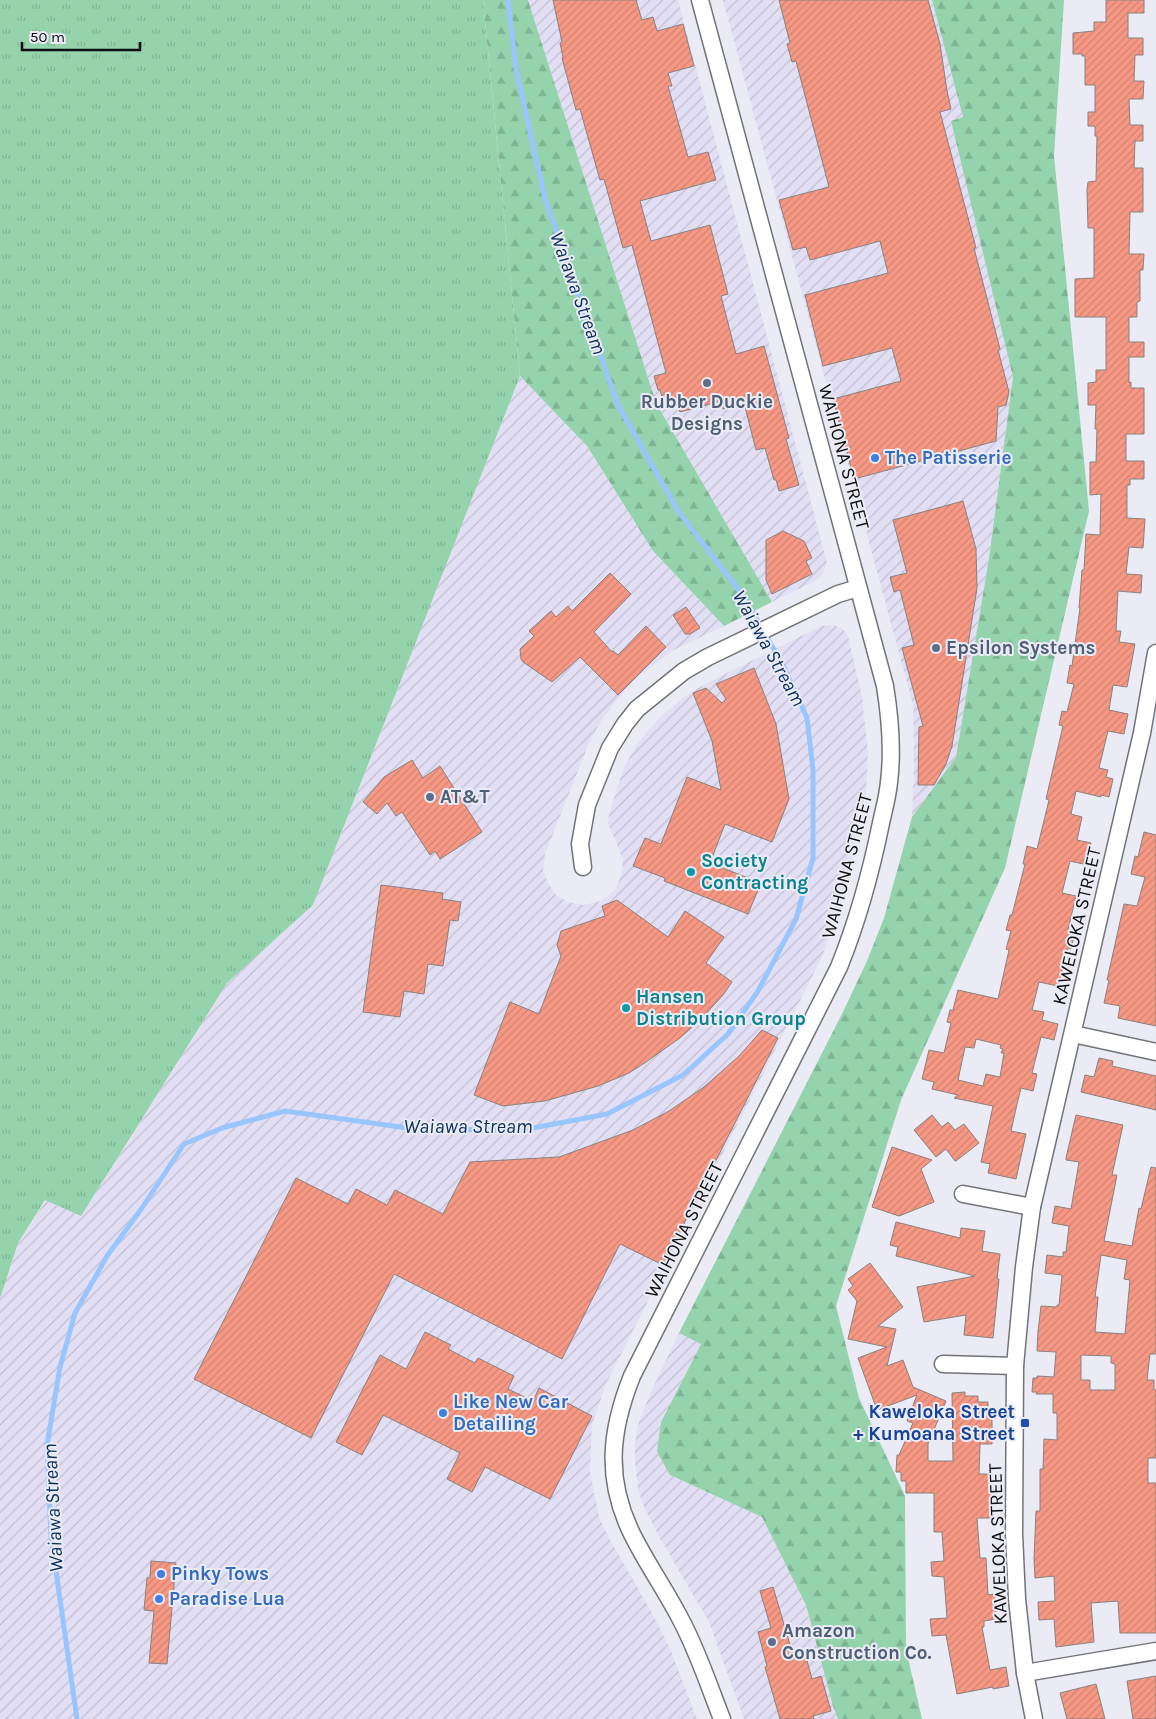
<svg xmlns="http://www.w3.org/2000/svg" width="1156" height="1719" font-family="Karla,sans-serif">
  <defs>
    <pattern id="industrial-furrows" width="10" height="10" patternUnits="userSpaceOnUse" patternTransform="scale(1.25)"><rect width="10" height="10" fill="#e2dff5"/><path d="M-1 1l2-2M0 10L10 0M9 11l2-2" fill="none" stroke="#c1bed1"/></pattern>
    <pattern id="grass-tufts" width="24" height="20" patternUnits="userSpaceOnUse" patternTransform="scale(1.25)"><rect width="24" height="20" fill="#95d3ac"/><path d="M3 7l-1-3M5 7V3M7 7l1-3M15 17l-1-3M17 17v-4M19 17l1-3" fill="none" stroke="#7fb493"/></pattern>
    <pattern id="forest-firs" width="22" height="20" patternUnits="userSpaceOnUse" patternTransform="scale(1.25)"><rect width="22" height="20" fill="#95d3ac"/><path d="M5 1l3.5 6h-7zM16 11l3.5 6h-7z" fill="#7fb493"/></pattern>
    <pattern id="building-hatch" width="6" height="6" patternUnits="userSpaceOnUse" patternTransform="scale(1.25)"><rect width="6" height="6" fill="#f69884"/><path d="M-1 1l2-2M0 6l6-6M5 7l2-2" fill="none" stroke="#d28271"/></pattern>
  </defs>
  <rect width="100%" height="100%" fill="#eaebf4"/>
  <!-- industrial -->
  <g fill="url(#industrial-furrows)">
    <path d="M528,0H678L827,563L822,575L817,580L772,602L656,403Z"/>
    <path d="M723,0H932L963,117L951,121L1013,377L989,558L956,757L912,817L914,765L913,705Z"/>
    <path d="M520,376L587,446L653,551L724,626L674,650L657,662L639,676L620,696L601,721L589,743L545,854L543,870L548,883L556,895L568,902L583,905L601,901L615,890L621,876L623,860L608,823L609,814L624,767L638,743L658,719L684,697L705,684L821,626L832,625L842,628L848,636L862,697L868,752L866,795L840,909L821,959L606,1384L592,1425L590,1471L599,1517L609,1538L651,1611L671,1651L697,1719H0V1300L18,1243L46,1200L81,1216L227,983L313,905Z"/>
    <path d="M679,1333L701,1343L661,1422L670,1475L762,1517L806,1605L833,1706L838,1719H744L709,1622L661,1540L644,1507L638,1490L635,1461V1444L638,1425L649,1396Z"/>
  </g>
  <!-- grass -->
  <path fill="url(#grass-tufts)" d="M0,0H483L520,376L313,905L227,983L81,1216L45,1200L18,1243L0,1299Z"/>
  <!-- forest -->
  <g fill="url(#forest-firs)">
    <path d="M483,0H528L656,403L772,602L724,626L653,551L587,446L520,376Z"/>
    <path d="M932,0H1064L1054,156L1089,511L1005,868L901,1100L836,1306L859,1398L905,1496L906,1649L922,1719H838L833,1706L806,1605L762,1517L670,1475L657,1452L661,1422L701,1344L679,1333L842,1014L867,961L884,918L912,817L956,757L989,558L1013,377L951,121L963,117Z"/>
  </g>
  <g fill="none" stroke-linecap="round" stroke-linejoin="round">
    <!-- stream -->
    <path stroke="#99c5fe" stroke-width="5" d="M77,1719L51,1536L47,1445L60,1367L75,1313L107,1256L142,1208L184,1144L222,1128L285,1111L415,1129L522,1130L607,1114L683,1075L728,1034L758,991L796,919L813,858V770L807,718L783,665L742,594L678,511L618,405L545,199L516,69L508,0"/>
  </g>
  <!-- building -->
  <g fill="url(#building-hatch)" stroke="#8a807e" fill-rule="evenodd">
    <path d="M553,0H636L642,20L653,17L657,31L683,24L694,66L668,73L672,86H668L688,157L708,152L716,180L640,201L651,241L710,225L728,294L721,296L736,354L764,346L789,438L786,439L799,485L779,491L776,480H774L765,448L756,450L744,403L723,409L721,401L680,412L676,401L664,404L660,390H658L654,376L666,373L632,245L623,248L604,179L600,180L580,109L576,110L562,58L563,57L560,43L562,42Z"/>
    <path d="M779,0H928L940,44L947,91L951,109L940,112L976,248H974L1000,349L998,350L1009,392L1006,405L998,407L996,441L854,479L833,399L901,381L892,348L823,366L805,295L888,273L880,241L810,260L806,247L793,250L779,200L829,187L796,61L792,62L787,44L790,43Z"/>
    <path d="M1106,0H1144V13H1128V38H1143V55H1135L1134,81H1144L1143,99H1129L1130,125H1143V141H1135L1134,168H1143V212H1130L1129,254H1144L1143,270H1140V301L1137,302V317H1129V342H1144V357H1129V383L1131,382V388H1144V434H1126V461H1144V479H1130V485H1127V518L1145,519L1143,548L1129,547L1126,574L1142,575L1141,593L1118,591L1116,631H1121L1119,642L1135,644L1127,687L1113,685L1109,710L1128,714L1124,734L1108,731L1099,768L1108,770L1106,777L1113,779L1109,797L1101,795V797L1076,791L1071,814L1082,817L1077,840L1091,843L1088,856L1085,858L1083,864L1070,861L1062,893L1076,896L1068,930L1075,932L1071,949L1068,948L1058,986L1039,982L1032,1010L1044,1012L1042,1020L1058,1024L1054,1040L1041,1037L1032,1073L1037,1074L1033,1091L1021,1088L1017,1104L1011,1131L1026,1134L1016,1179L988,1173L990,1164L981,1162L993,1106L954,1098L958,1095L932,1089L934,1082L922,1079L929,1050L944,1053L951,1023L947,1022L950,1010H953L958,990L998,999L1009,950L1006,949L1011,931L1006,930L1010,915H1012L1025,864H1023L1027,846L1037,849L1039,841L1049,800L1046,799L1063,726L1059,725L1062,711L1067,712L1074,684L1067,683L1070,665L1072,666L1080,608H1079L1082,570H1084L1086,534L1100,535L1101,494L1090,495V462H1096L1097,429H1095L1096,405H1088V383L1096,382V370H1106V317H1075V279L1094,278V228H1088L1087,190L1088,182L1096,181L1097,136H1095V126H1088V112H1095V85H1085V56H1082V54H1073V33L1094,31V22H1106ZM976,1039L1001,1045L1000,1048L1003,1049L1001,1053H1004L1000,1077L986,1074L983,1086L958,1080L965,1047L974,1048Z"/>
    <path d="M963,501L976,549L977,588L952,746L946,764L934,785H918L919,727L923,726L902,648L914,645L900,590L894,592L890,577L907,573L893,520Z"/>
    <path d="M783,531L804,541L812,558L806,561L812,574L772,594L766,580V540Z"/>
    <path d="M610,573L631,594L594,632L612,652L613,651L618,655L646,626L666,647L618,695L580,657L552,682L523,662L521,659L520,649L534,636L529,631L551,611L556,617L568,606L572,611Z"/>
    <path d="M686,607L700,628L690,634H685L673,615Z"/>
    <path d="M754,668L776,724L789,799L772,842L725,824L710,863L761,883L748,914L664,881L665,878L633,866L645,838L661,844L687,777L721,790L712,741L693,693L706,688L722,703L726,699L716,684Z"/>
    <path d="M412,760L423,778L440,766L482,832L440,859L435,851L430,855L402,812L396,816L387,803L377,814L363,802L384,777Z"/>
    <path d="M1144,832L1156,835V1026L1118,1018L1120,1006L1104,1003L1109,980H1107L1124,904L1137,906L1145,877L1131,874L1135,856L1138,857Z"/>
    <path d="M381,885L443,893L442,899L461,902L458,921L450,920L443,966L428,964L424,994L404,991L400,1017L363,1012Z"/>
    <path d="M617,900L668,937L685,911L724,937L706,963L732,982L723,995L702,1018L680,1038L646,1062L629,1073L598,1086L545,1101L503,1106L474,1095L510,1002L539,1014L561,956L557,945L561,931L605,916L602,906Z"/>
    <path d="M762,1030L778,1038L663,1265L620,1244L562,1359L394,1274L311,1438L194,1379L296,1178L348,1204L356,1189L387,1205L395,1190L443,1214L470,1162L559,1157L633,1130L669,1111L704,1087L739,1056Z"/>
    <path d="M1099,1058L1113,1061L1112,1066L1156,1076V1110L1081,1092L1085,1075L1094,1077Z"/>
    <path d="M932,1115L942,1127L948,1122L955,1130L964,1124L979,1143L956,1161H955L946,1149L936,1157L914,1130Z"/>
    <path d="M1076,1115L1123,1125L1112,1175H1117L1104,1241L1132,1246L1139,1208L1141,1209L1151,1167L1156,1168V1354H1150L1147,1380H1154V1390H1156V1458H1148V1483H1156V1633H1120L1118,1601L1091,1603L1094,1642L1056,1647L1054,1619L1039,1620L1038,1602L1055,1601L1054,1576L1035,1578L1034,1559L1036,1511H1040V1469H1043L1044,1439L1057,1440V1413H1053V1394H1036L1037,1392H1032L1033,1378H1037V1376L1054,1377L1056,1352L1037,1351L1038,1332L1041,1306L1057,1307V1305H1059L1062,1275L1045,1273L1047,1255L1063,1257V1252H1066L1069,1226L1052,1223L1055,1206L1071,1209L1079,1162L1066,1160V1158ZM1101,1255L1127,1260L1124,1279L1130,1280L1125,1334L1095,1332L1098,1297H1095ZM1081,1355L1111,1356V1363L1115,1364V1390H1090V1380H1081Z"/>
    <path d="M892,1147L932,1160L921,1169L934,1202L899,1216L872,1207Z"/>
    <path d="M896,1222L960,1238L961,1228L985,1231L982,1251L1000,1254L997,1279H999L993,1338L964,1335L966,1315L924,1322L917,1287L975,1276L896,1256L898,1247L890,1245Z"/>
    <path d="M870,1263L903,1307L878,1326L896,1329L887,1366L903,1360L913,1387L946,1401L928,1444V1461H953L952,1393L965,1392V1396H978V1402H988V1415H992V1444H980L979,1474H993L991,1518H977L980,1558H986L988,1595L995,1594L996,1619L984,1621V1627H982L990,1670L1006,1667L1009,1686L993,1689V1687L957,1694L946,1635L932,1636L930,1619L947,1618L944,1577L932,1576L931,1562L944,1561L942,1532H934V1493H906V1481H901V1472H896L897,1455H899L913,1423L907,1421L917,1395L877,1410L858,1358L887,1347L848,1339L857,1301L848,1290L853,1286L848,1279Z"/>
    <path d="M425,1332L451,1345L448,1349L475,1363L478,1358L514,1376L508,1389L533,1401L539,1388L592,1416L550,1499L485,1467L472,1492L447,1479L460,1453L383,1415L362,1455L336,1442L380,1355L406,1369Z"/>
    <path d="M151,1561L176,1563L167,1664L149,1663L154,1611L144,1610L147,1578H150Z"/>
    <path d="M773,1587L794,1658H796L797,1660L806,1657L812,1679L821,1676L831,1711L813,1716L814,1719H780L765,1667L767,1666L758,1632L771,1628L760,1591Z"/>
    <path d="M1156,1676V1719H1133L1127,1681Z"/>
    <path d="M1096,1684L1105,1719H1067L1060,1693Z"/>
  </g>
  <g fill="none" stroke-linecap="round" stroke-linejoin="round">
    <defs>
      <g id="minor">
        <path d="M700,0L885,686C890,717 893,750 889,782C888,795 884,809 881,823C871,872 858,920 839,967L632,1376C610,1431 605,1479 632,1534C647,1564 666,1591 681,1620C698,1652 709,1686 722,1719"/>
        <path d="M583,867L580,844L587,805L610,748L625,724L637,709L684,671L708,657L838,594L858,588"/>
        <path d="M1073,1034L1156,1052"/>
        <path d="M963,1194L1032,1207"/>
        <path d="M943,1364L1015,1366"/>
        <path d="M1025,1673L1156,1651"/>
        <path d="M1034,1719L1025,1673L1017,1599L1014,1534L1015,1366L1024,1267L1032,1207L1142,733L1156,653"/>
      </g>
    </defs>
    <!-- minor casing -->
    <use href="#minor" stroke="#72737a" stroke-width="19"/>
    <!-- minor -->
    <use href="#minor" stroke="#fff" stroke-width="16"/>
  </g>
  <!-- markers -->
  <g fill="#5c6f8a" stroke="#eaebf4" stroke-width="2">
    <circle cx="707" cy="383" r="5"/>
    <circle cx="936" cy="648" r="5"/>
    <circle cx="430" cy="797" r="5"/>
    <circle cx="772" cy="1642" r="5"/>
  </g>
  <g fill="#3f7fe0" stroke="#eaebf4" stroke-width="2">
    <circle cx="875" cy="458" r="5"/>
    <circle cx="443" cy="1413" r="5"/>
    <circle cx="161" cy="1574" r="5"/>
    <circle cx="159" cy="1599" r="5"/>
  </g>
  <g fill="#0f9aa8" stroke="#eaebf4" stroke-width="2">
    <circle cx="691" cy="872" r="5"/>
    <circle cx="626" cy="1008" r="5"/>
  </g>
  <rect fill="#1a4fb4" stroke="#eaebf4" stroke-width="2" x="1020" y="1418" width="10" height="10" rx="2.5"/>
  <g text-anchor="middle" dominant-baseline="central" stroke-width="4" stroke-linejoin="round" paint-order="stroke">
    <!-- service labels -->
    <g font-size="19" font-weight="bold" fill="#4e5e75" stroke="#eaebf4" text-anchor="start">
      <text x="707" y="402" text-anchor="middle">Rubber Duckie<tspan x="707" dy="22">Designs</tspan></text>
      <text x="946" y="648">Epsilon Systems</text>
      <text x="440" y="797">AT&amp;T</text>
      <text x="782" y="1631">Amazon<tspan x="782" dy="22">Construction Co.</tspan></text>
    </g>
    <!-- street labels -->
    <g font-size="19" fill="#0f0f12" stroke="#eaebf4">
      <text transform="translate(844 457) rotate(75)">WAIHONA STREET</text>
      <text transform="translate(847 866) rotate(-75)">WAIHONA STREET</text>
      <text transform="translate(1077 926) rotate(-77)">KAWELOKA STREET</text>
      <text transform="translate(684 1230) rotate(-63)">WAIHONA STREET</text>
      <text transform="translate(998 1544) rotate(-92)">KAWELOKA STREET</text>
    </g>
    <!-- shop labels -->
    <g font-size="19" font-weight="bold" fill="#366cbe" stroke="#eaebf4" text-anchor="start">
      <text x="885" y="458">The Patisserie</text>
      <text x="453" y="1402">Like New Car<tspan x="453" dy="22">Detailing</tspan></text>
      <text x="171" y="1574">Pinky Tows</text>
      <text x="169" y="1599">Paradise Lua</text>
    </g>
    <!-- culture labels -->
    <g font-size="19" font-weight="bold" fill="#0d838f" stroke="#eaebf4" text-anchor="start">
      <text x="701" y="861">Society<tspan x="701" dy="22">Contracting</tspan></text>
      <text x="636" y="997">Hansen<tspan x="636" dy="22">Distribution Group</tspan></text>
    </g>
    <!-- transit labels -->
    <g font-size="19" font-weight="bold" fill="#164399" stroke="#eaebf4" text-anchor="end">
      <text x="1015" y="1412">Kaweloka Street<tspan x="1015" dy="22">+ Kumoana Street</tspan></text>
    </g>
    <!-- water labels -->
    <g font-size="20" font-style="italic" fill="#0b305c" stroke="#eaebf4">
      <text transform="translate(578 293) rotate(70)">Waiawa Stream</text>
      <text transform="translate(769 648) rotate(61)">Waiawa Stream</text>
      <text x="468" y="1126">Waiawa Stream</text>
      <text transform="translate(53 1508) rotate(-93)">Waiawa Stream</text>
    </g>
  </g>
  <!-- scale -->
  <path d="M22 42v8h118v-8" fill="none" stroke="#0f0f12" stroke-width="2.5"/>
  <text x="30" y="42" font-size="15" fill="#0f0f12" stroke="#eaebf4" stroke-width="4" paint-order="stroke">50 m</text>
</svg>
